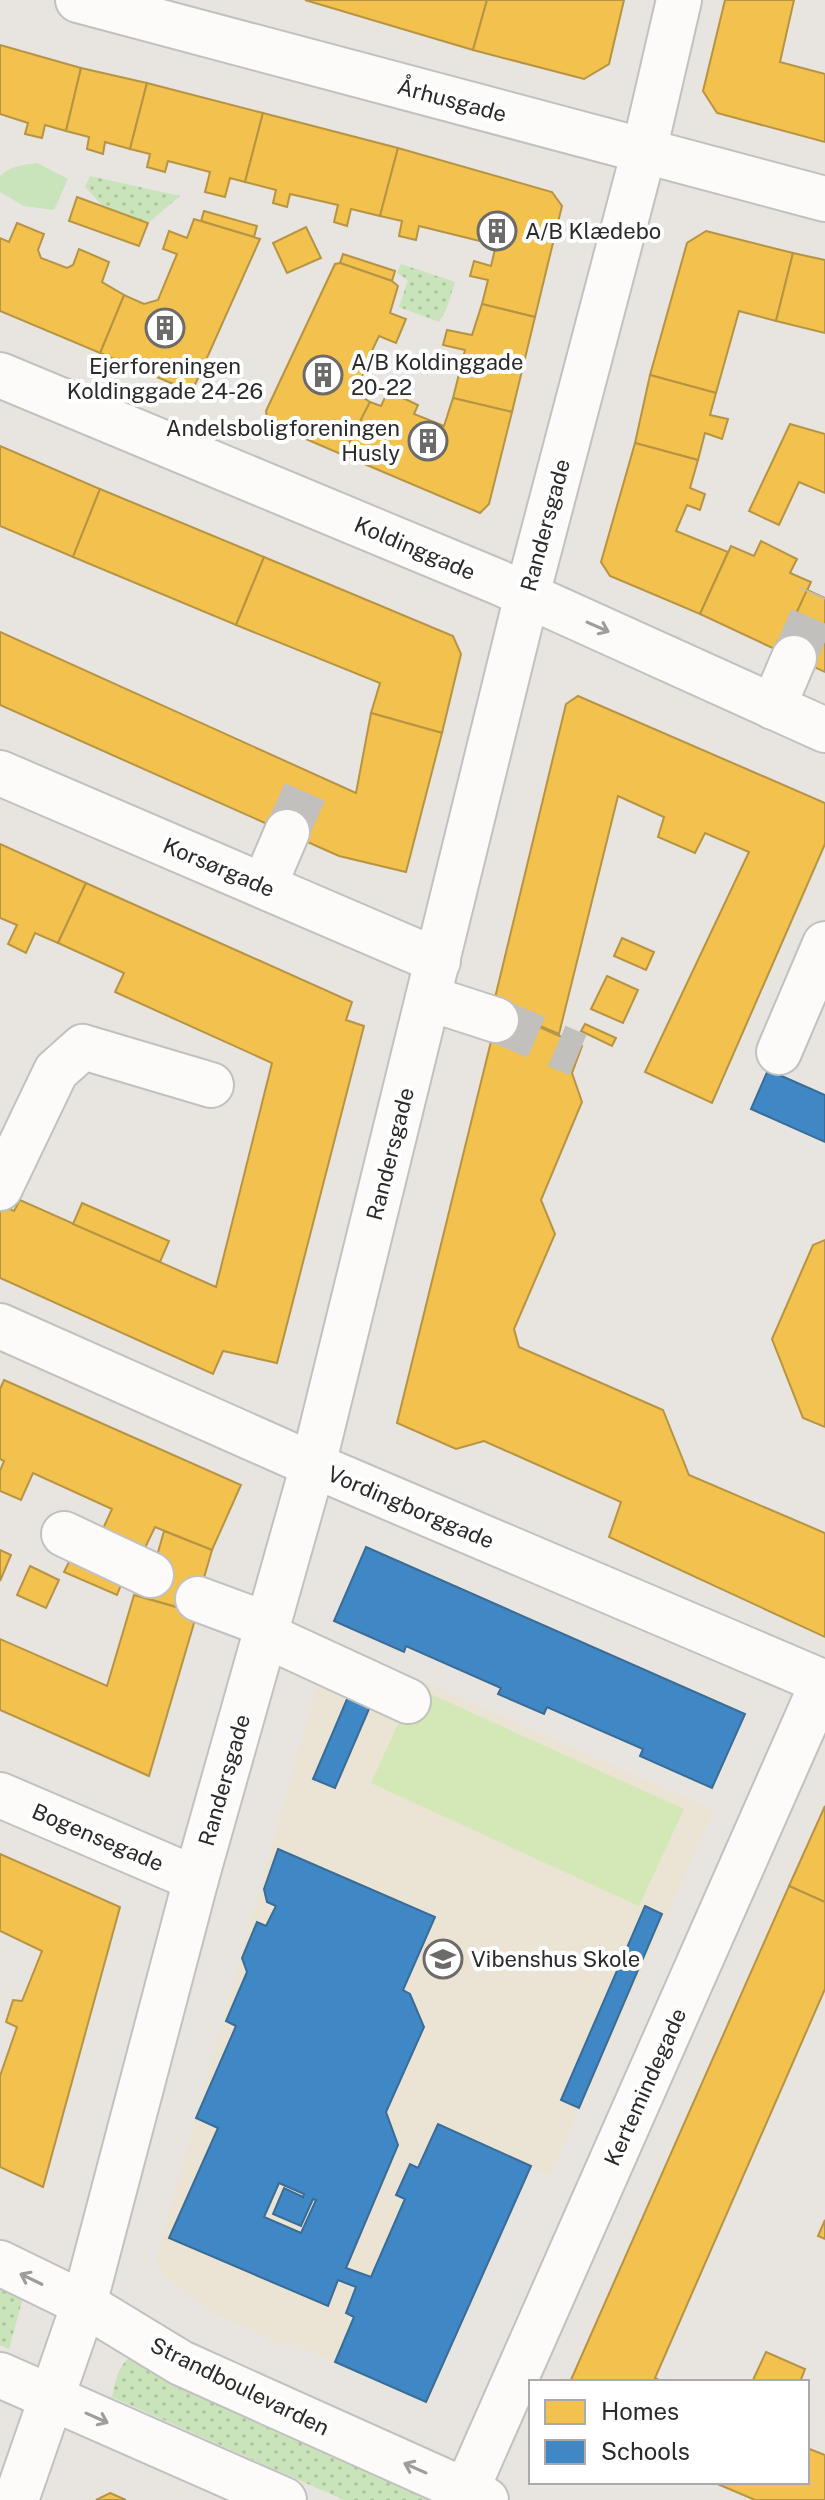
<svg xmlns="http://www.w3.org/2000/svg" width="825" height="2500" font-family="'Public Sans',sans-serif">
  <defs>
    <pattern id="grass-dots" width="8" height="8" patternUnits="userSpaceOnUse" patternTransform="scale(2)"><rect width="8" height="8" fill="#c9e3ba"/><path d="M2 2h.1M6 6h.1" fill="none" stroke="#adc3a0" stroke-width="1.8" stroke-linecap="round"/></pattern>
  </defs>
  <rect width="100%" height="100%" fill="#e8e5e0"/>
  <!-- education -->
  <path fill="#ebe4d5" d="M330,1640L714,1810L550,2175L531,2167L426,2402L289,2342L286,2346L214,2313L163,2276L156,2258Z"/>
  <!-- grass -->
  <g fill="url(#grass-dots)">
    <path d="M90,176L180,196L148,223L102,205L85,187Z"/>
    <path d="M401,264L455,282L446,310L439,322L399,307L408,280L397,273Z"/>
    <path d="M0,2281L24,2294L9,2349L0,2345Z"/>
    <path d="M129,2358L142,2362L213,2402L430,2500H344L112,2397C115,2383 117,2368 129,2358Z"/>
  </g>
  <!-- park -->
  <path fill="#c9e3ba" d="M37,163L68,179L54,210L24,206L0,192V176C10,166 23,165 37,163Z"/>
  <!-- pitch -->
  <path fill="#d3e7b7" d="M415,1687L684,1809L639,1906L371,1783Z"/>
  <!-- homes -->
  <g fill="#f2c14e" stroke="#b69443" stroke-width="2">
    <path d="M305,0H487L473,50Z"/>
    <path d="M487,0H624L609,64L584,79L473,50Z"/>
    <path d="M725,0H794L780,62L825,74V142L717,113L703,91Z"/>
    <path d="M0,45L81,68L66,131L45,125L42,138L25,134L28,123L0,114Z"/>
    <path d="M81,68L147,83L130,149L105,142L103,154L87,149L89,137L66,131Z"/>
    <path d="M147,83L263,113L245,182L230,178L225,197L205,192L210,172L168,161L165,172L147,167L150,154L130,149Z"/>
    <path d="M263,113L398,148L380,216L351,209L347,226L334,222L338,205L290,194L287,207L273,203L276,190L245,182Z"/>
    <path d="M398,148L552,192L562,206L535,317L482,304L488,280L470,276L474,261L491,266L496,245L419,226L416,240L399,236L402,221L380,216Z"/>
    <path d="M77,197L148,223L139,246L69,221Z"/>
    <path d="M204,211L257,226L254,237L201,221Z"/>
    <path d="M194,219L260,239L194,387L185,389L100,353L124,295L144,304L158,300L177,254L163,249L169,231L187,238Z"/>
    <path d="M17,223L44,234L38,250L41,258L67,268L73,265L79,249L109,262L102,282L124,295L100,353L0,311V238L9,242Z"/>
    <path d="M306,227L321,258L287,273L273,243Z"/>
    <path d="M706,231L793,253L776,321L739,311L716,393L650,375L687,243Z"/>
    <path d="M793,253L825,260V333L776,321Z"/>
    <path d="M343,254L395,271L392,281L340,263Z"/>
    <path d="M340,263L392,281L398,286L390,313L406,319L396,343L379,336L369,357L356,393L370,402L343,455L273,425L267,418L266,411L335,264Z"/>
    <path d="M482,304L535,317L512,412L453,398L465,350L443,345L447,330L472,335Z"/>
    <path d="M650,375L716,393L710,415L728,419L722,439L705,433L698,460L635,443Z"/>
    <path d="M388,391L418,405L414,414L444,426L453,398L512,412L489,504L480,513L343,455L370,402L381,406Z"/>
    <path d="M790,424L825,434V493L799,482L779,525L749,511Z"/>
    <path d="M635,443L698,460L690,488L705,494L700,510L687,505L676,531L728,552L700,614L610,576L601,562Z"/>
    <path d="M0,446L100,489L73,557L0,526Z"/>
    <path d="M100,489L264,557L236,625L73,557Z"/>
    <path d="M761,541L797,559L790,573L811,582L779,651L700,614L731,546L754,556Z"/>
    <path d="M264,557L453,636L461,654L442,733L371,713L380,683L236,625Z"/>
    <path d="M807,590L825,598V672L779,651Z"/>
    <path d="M0,632L356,793L371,713L442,733L406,872L339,856L0,705Z"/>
    <path d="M578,696L825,803V844L712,1103L645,1072L749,852L705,833L695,853L658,837L664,817L618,796L559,1034L493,1006L566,704Z"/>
    <path d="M0,844L86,883L58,943L35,933L26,953L8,944L17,925L0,918Z"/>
    <path d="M86,883L352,1002L346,1020L364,1026L277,1363L223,1351L213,1374L0,1278V1205L14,1211L20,1200L216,1287L272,1063L115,992L124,973L58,943Z"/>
    <path d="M622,938L654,952L646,970L614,956Z"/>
    <path d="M607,976L638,990L623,1023L591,1009Z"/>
    <path d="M499,1009L582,1046L572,1073L582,1102L541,1200L555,1234L514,1329L519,1347L663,1410L689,1475L825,1533V1637L609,1537L621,1502L484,1441L456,1449L397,1423Z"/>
    <path d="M585,1024L616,1038L612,1046L581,1031Z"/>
    <path d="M82,1203L169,1241L160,1262L73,1224Z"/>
    <path d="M825,1240V1427L803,1418L772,1339L813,1245Z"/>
    <path d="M4,1380L241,1485L212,1550L155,1527L143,1552L101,1533L112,1509L33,1473L21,1500L0,1491V1471L4,1461L0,1459V1389Z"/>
    <path d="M164,1531L212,1550L194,1612L145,1598Z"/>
    <path d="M0,1550L11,1555L0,1581Z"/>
    <path d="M72,1556L121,1585L117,1595L64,1572Z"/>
    <path d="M30,1566L59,1580L46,1608L17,1595Z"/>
    <path d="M134,1595L197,1613L149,1776L0,1710V1639L107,1686Z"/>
    <path d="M825,1806V1902L789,1886Z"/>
    <path d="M0,1854L120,1907L43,2187L0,2167V2076L17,2027L6,2022L13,2000L22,2001L42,1951L0,1931Z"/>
    <path d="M789,1886L825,1902V1989L655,2378L663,2382H570Z"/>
    <path d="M825,2220V2239L818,2236Z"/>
    <path d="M766,2352L805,2369L800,2382H752Z"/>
    <path d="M807,2448L825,2455V2500H755L713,2482H807Z"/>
    <path d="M110,2493L126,2500H96Z"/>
  </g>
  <!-- schools -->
  <g fill="#3f88c5" stroke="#396c96" stroke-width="2" fill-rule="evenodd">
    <path d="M768,1070L825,1095V1142L751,1109Z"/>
    <path d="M366,1547L745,1714L712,1788L640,1756L643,1749L547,1707L544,1714L498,1694L501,1688L406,1646L404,1652L334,1621Z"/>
    <path d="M350,1692L372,1702L335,1788L313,1779Z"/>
    <path d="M278,1849L435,1917L403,1990L410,1994L424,2027L386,2112L398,2145L346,2268L371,2277L405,2199L396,2195L410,2164L418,2168L438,2124L531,2166L426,2402L335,2362L354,2317L346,2313L356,2287L338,2280L328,2306L169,2238L218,2128L196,2118L236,2026L226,2021L247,1972L242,1958L257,1922L266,1926L276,1906L267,1902L264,1889ZM279,2183L304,2194L303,2197L284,2188L273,2214L301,2226L313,2199L316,2200L301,2233L264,2217Z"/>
    <path d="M645,1906L662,1914L579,2108L561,2100Z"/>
  </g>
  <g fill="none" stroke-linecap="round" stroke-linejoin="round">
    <!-- minor-tunnel -->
    <g stroke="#c2c0bc" stroke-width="44" stroke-dasharray="44 22" stroke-linecap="butt">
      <path d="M794,658L821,596"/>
      <path d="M287,832L313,774"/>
      <path d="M496,1020L578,1055"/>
    </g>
    <defs>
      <g id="minor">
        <path d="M78,0L825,199"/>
        <path d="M0,375L498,582L825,730"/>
        <path d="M773,707L794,658"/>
        <path d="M0,773L438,961"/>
        <path d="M264,886L287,832"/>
        <path d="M428,998L496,1020"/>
        <path d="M779,1052L825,944"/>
        <path d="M0,1188L56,1071L83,1047L211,1085"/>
        <path d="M0,1326L313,1465L825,1683"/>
        <path d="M64,1534L151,1575"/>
        <path d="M198,1599L268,1625"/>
        <path d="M265,1635L408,1701"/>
        <path d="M0,1795L196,1879"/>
        <path d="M0,2263L84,2304L181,2363L486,2500"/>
        <path d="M0,2375L284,2500"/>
        <path d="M466,2491L823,1682"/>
        <path d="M16,2500L84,2304L196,1879L313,1465L527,595L644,151L679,0"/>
      </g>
    </defs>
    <!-- minor casing -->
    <use href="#minor" stroke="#c2c1c1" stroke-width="48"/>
    <!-- minor -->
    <use href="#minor" stroke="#fcfbfa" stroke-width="44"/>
  </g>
  <!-- one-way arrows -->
  <defs><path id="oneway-shaft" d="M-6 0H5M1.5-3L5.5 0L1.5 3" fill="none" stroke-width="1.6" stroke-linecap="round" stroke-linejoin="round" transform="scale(2)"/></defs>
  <g stroke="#9e9d9c">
    <use href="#oneway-shaft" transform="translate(598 627) rotate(24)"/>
    <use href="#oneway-shaft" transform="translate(31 2279) rotate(-154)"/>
    <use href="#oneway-shaft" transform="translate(97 2418) rotate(24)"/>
    <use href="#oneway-shaft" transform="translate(415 2468) rotate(-156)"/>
  </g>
  <!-- icons -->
  <defs>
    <symbol id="building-ring" viewBox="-11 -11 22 22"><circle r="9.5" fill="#fff" stroke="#6c6b6a" stroke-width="1.5"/><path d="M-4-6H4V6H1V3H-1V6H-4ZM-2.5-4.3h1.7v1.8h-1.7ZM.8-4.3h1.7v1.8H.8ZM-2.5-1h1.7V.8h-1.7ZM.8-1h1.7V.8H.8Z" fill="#6c6b6a"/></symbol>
    <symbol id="school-ring" viewBox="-11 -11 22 22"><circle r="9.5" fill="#fff" stroke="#6c6b6a" stroke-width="1.5"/><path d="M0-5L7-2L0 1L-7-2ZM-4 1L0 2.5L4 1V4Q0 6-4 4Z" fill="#6c6b6a"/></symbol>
  </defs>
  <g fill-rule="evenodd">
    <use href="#building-ring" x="475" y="209" width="44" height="44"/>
    <use href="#building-ring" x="143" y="306" width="44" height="44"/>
    <use href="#building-ring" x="301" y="353" width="44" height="44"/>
    <use href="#building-ring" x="406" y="419" width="44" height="44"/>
    <use href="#school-ring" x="421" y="1937" width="44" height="44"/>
  </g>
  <g text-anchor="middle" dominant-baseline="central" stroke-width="8" stroke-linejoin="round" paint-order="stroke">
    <!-- street labels -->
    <g font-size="22" fill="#2a2a2a" stroke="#fff">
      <text transform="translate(452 100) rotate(15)">Århusgade</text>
      <text transform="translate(545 525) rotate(-75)">Randersgade</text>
      <text transform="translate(415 548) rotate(23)">Koldinggade</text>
      <text transform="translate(219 867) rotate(23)">Korsørgade</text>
      <text transform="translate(390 1154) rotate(-76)">Randersgade</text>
      <text transform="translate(411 1507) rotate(23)">Vordingborggade</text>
      <text transform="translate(224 1780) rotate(-74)">Randersgade</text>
      <text transform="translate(98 1837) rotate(23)">Bogensegade</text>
      <text transform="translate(645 2087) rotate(-66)">Kertemindegade</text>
      <text transform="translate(240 2386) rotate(26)">Strandboulevarden</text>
    </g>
    <!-- poi labels -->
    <g font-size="22" fill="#2a2a2a" stroke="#fff" text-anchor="start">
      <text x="525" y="231">A/B Klædebo</text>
      <text x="351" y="362">A/B Koldinggade<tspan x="351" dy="25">20-22</tspan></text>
      <text x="165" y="366" text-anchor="middle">Ejerforeningen<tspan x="165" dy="25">Koldinggade 24-26</tspan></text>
      <text x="400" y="428" text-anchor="end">Andelsboligforeningen<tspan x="400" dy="25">Husly</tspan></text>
      <text x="471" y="1959">Vibenshus Skole</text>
    </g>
  </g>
  <!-- legend -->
  <rect x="529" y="2380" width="280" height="104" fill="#ffffff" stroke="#aaaaaa" stroke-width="2"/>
  <rect x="545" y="2400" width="40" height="24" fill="#f2c14e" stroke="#aaaaaa" stroke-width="2"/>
  <text x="601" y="2420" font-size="24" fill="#2a2a2a">Homes</text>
  <rect x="545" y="2440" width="40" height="24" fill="#3f88c5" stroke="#aaaaaa" stroke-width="2"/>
  <text x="601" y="2460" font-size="24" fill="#2a2a2a">Schools</text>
</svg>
